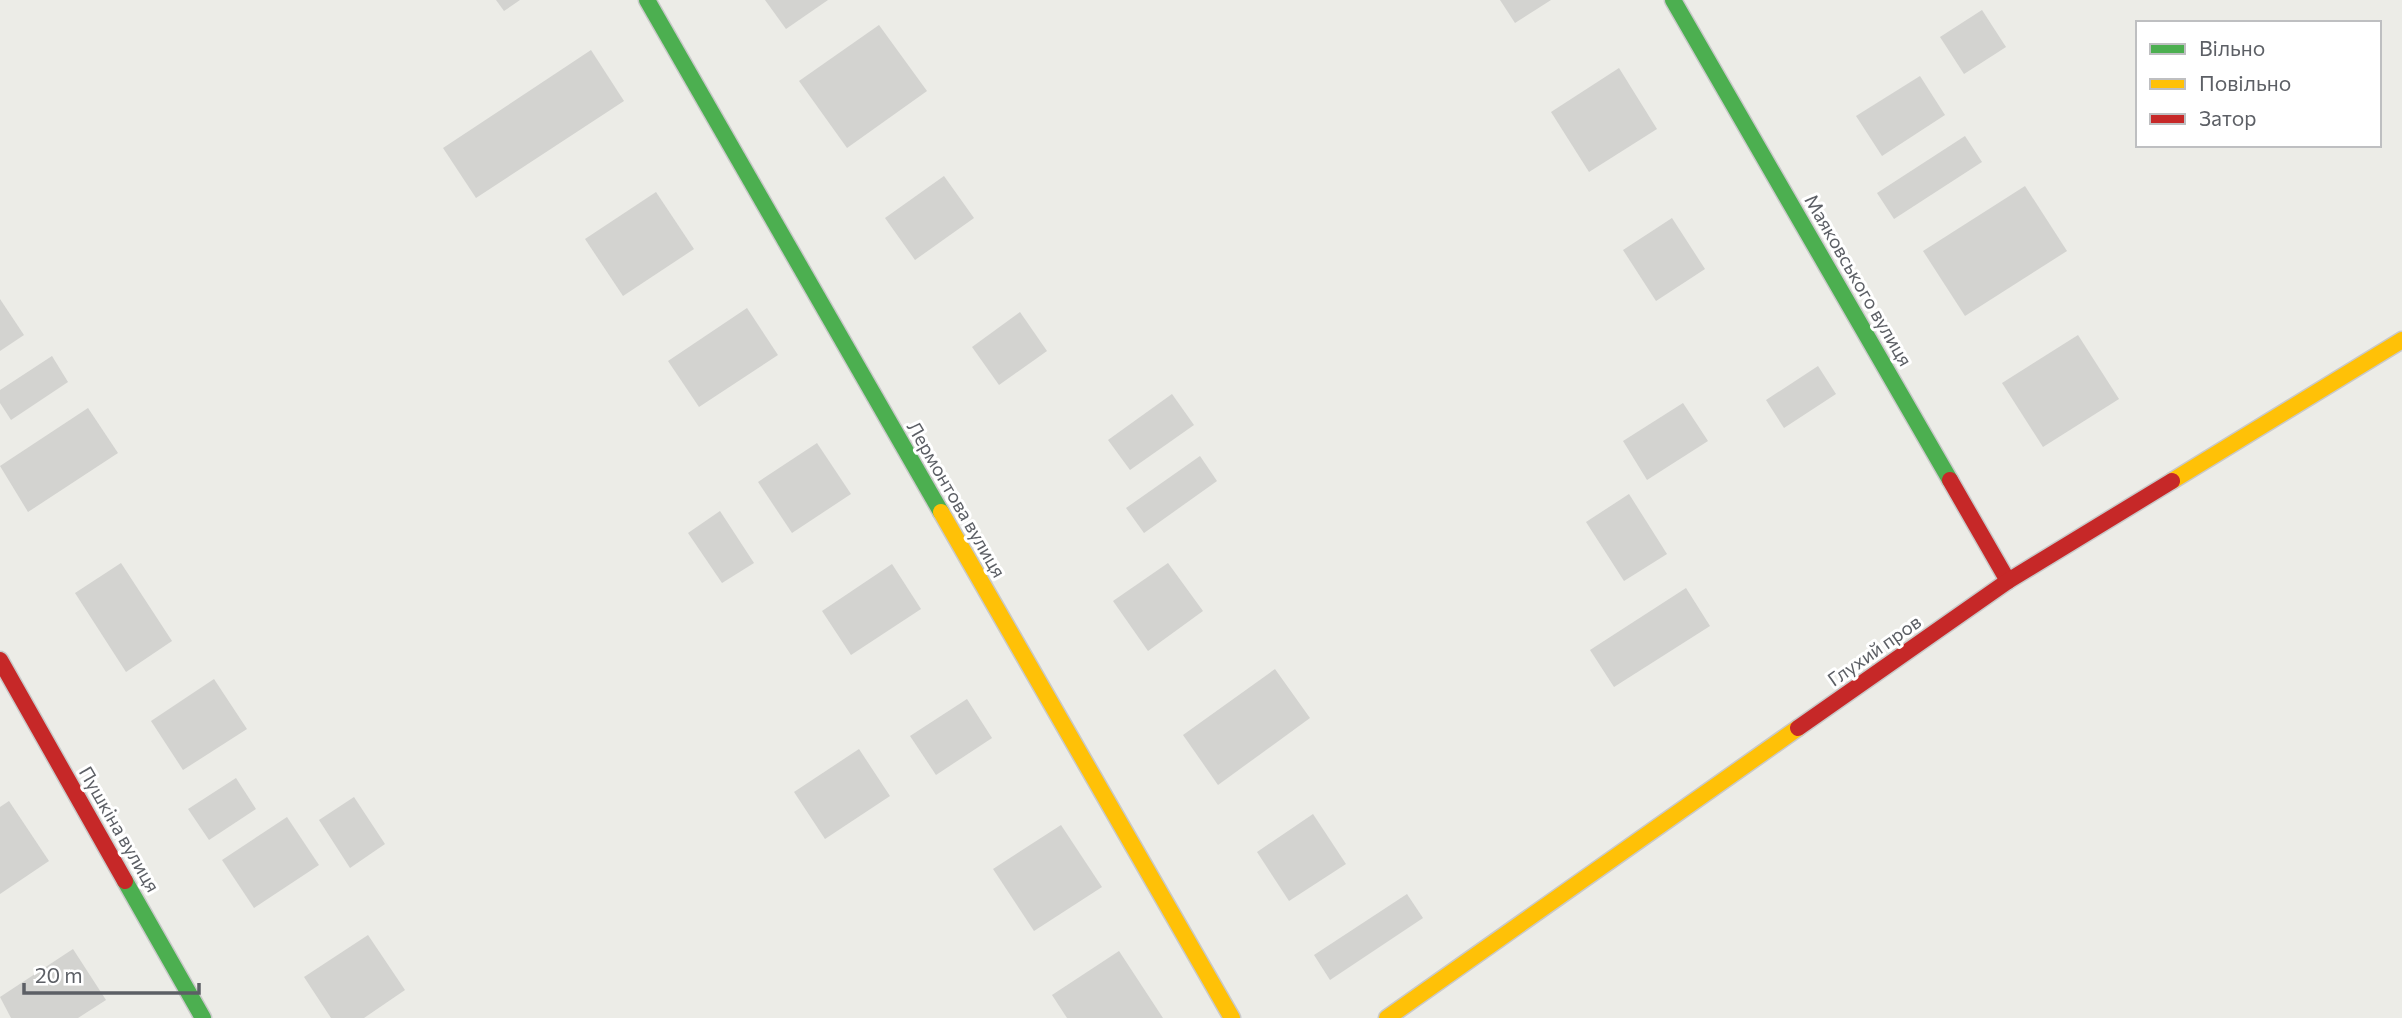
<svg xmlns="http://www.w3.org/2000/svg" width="2402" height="1018" font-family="Commissioner,sans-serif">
  <rect width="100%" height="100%" fill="#ecece7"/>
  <!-- building -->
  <g fill="#d3d3d0">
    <path d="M496,0H520L504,11Z"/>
    <path d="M765,0H828L786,29Z"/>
    <path d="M1500,0H1551L1515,23Z"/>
    <path d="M1982,10L2006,47L1964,74L1940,37Z"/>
    <path d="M879,25L927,91L847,148L799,81Z"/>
    <path d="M591,50L624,101L476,198L443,148Z"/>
    <path d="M1619,68L1657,129L1589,172L1551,112Z"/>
    <path d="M1920,76L1945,115L1882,156L1856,116Z"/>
    <path d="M1965,136L1982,162L1894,219L1877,193Z"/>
    <path d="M944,176L974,218L915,260L885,218Z"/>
    <path d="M2025,186L2067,251L1965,316L1923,251Z"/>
    <path d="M656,192L694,249L623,296L585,239Z"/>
    <path d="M1672,218L1705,269L1656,301L1623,250Z"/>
    <path d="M0,299L24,335L0,351Z"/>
    <path d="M747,308L778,355L699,407L668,361Z"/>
    <path d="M1020,312L1047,351L999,385L972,347Z"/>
    <path d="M2078,335L2119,399L2043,447L2002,383Z"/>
    <path d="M52,356L68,382L11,420L0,403V390Z"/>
    <path d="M1818,366L1836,394L1784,428L1766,400Z"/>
    <path d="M1172,394L1194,425L1130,470L1108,440Z"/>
    <path d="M1683,403L1708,441L1647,480L1623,441Z"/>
    <path d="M88,408L118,453L28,512L0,466Z"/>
    <path d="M817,443L851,494L792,533L758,482Z"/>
    <path d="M1200,456L1217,481L1144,533L1126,508Z"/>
    <path d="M1629,494L1667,554L1624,581L1586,522Z"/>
    <path d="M720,511L754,563L722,583L688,533Z"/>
    <path d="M121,563L172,641L126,672L75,593Z"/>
    <path d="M1168,563L1203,611L1148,651L1113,601Z"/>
    <path d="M892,564L921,609L851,655L822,611Z"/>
    <path d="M1686,588L1710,626L1614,687L1590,650Z"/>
    <path d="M1275,669L1310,718L1218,785L1183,735Z"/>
    <path d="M214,679L247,729L183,770L151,721Z"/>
    <path d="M967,699L992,738L936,775L910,736Z"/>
    <path d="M859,749L890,796L825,839L794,792Z"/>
    <path d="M236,778L256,809L209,840L188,809Z"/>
    <path d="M354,797L385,844L350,868L319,820Z"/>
    <path d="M9,801L49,861L0,894V807Z"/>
    <path d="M1313,814L1346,864L1289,901L1257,852Z"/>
    <path d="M287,817L319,865L254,908L222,860Z"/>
    <path d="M1061,825L1102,887L1034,931L993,869Z"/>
    <path d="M1407,894L1423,918L1330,980L1314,955Z"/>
    <path d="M368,935L405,990L364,1018H331L304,977Z"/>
    <path d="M73,949L106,1000L78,1018H11L0,997Z"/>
    <path d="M1119,951L1163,1018H1067L1052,995Z"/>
  </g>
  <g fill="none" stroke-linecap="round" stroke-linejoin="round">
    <defs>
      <g id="fast">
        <path d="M647,0L941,512"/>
        <path d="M1673,0L1950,480"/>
        <path d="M125,881L203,1018"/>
      </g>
      <g id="slow">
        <path d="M2172,481L2402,340"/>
        <path d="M941,512L1232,1018"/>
        <path d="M1387,1018L1798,728"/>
      </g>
      <g id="jam">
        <path d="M1950,480L2008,581"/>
        <path d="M0,660L125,881"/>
        <path d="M1798,728L2008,581L2172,481"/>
      </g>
    </defs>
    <!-- fast casing -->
    <use href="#fast" stroke="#c9c9c9" stroke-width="19"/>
    <!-- slow casing -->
    <use href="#slow" stroke="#c9c9c9" stroke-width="19"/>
    <!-- jam casing -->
    <use href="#jam" stroke="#c9c9c9" stroke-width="19"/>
    <!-- fast -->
    <use href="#fast" stroke="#4caf50" stroke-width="16"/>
    <!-- slow -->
    <use href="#slow" stroke="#ffc107" stroke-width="16"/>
    <!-- jam -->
    <use href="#jam" stroke="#c62828" stroke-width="16"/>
  </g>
  <g text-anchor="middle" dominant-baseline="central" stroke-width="6" stroke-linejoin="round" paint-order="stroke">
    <!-- street labels -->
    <g font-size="19" fill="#5c5f65" stroke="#fff">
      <text transform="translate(1859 280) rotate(60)">Маяковського вулиця</text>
      <text transform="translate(957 499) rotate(60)">Лермонтова вулиця</text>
      <text transform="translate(1874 650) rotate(-35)">Глухий пров</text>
      <text transform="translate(120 829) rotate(60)">Пушкіна вулиця</text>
    </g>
  </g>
  <!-- legend -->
  <rect x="2136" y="21" width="245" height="126" fill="#ffffff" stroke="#bebfc1" stroke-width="2"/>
  <rect x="2150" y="44" width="35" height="10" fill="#4caf50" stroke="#bebfc1" stroke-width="2"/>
  <text x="2199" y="56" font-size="21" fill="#5c5f65">Вільно</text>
  <rect x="2150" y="79" width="35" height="10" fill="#ffc107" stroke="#bebfc1" stroke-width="2"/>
  <text x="2199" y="91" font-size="21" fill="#5c5f65">Повільно</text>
  <rect x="2150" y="114" width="35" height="10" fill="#c62828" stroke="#bebfc1" stroke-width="2"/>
  <text x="2199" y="126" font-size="21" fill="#5c5f65">Затор</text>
  <!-- scale -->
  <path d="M24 983v10h175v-10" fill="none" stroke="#5c5f65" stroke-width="3.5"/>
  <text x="35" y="983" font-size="21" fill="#5c5f65" stroke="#ffffff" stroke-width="5" paint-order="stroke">20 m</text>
</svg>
